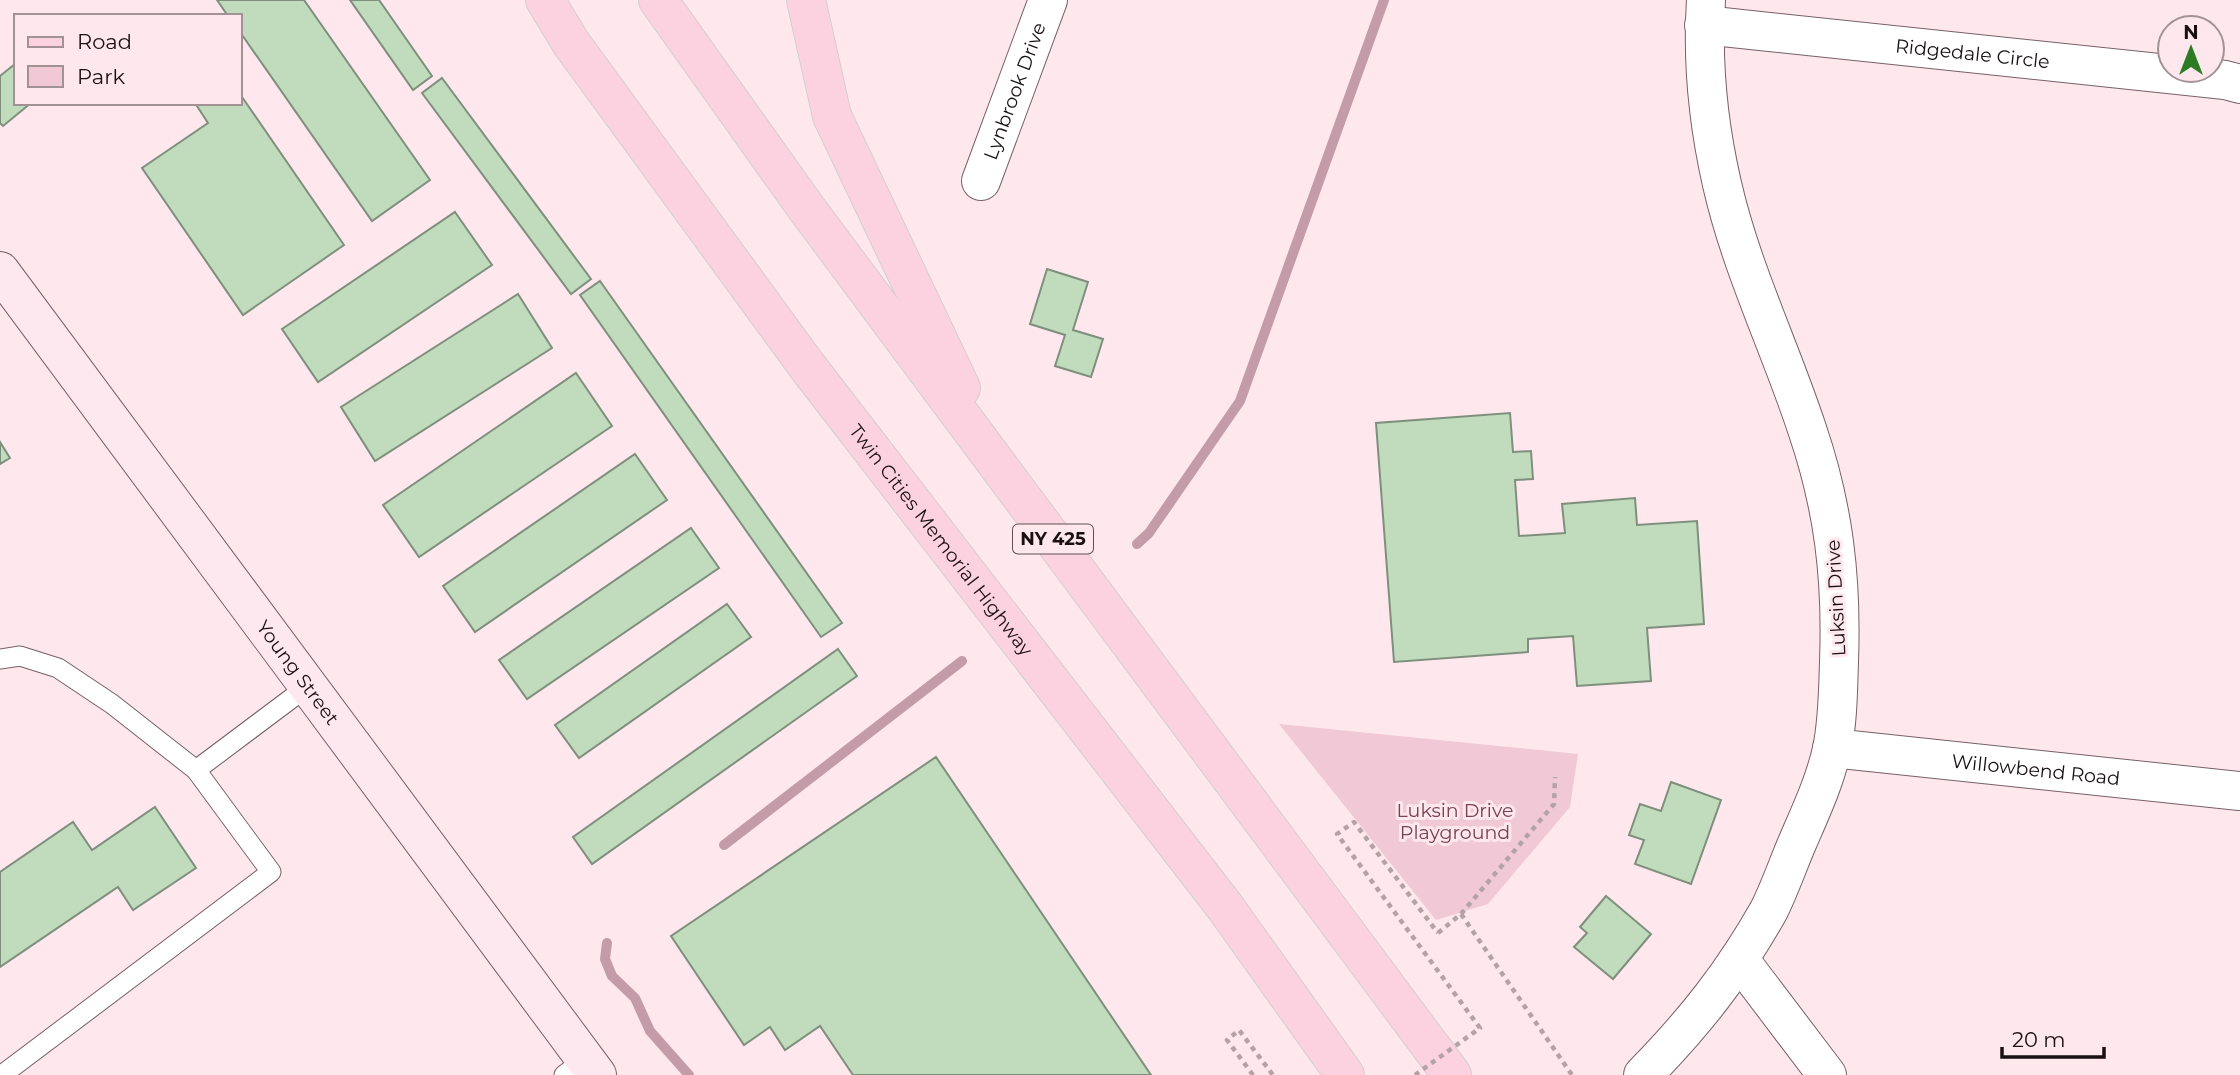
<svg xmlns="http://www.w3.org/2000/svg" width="2240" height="1075" font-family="Montserrat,sans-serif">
  <rect width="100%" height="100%" fill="#fee8ee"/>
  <!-- green -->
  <path fill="#f1c9d6" d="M1279,724L1578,754L1570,807L1488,904L1436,920Z"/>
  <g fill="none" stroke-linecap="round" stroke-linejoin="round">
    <!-- stream -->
    <g stroke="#c49ca9" stroke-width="10">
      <path d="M1137,544L1149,533L1240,401L1384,0"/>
      <path d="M724,845L962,661"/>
      <path d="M607,943L605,959L612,976L635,998L650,1031L689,1075"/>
    </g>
  </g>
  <!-- building -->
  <g fill="#c1dcbd" stroke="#7f8f7d" stroke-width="2">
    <path d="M217,0H304L430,180L372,221L240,32V16H228Z"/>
    <path d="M350,0H379L432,76L413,90Z"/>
    <path d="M16,63V103H31L3,126L0,123V76Z"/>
    <path d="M442,78L591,279L571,294L422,93Z"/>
    <path d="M240,94L344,245L243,315L142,168L208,123L195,103H240Z"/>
    <path d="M455,212L492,265L318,382L282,329Z"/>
    <path d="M1047,269L1088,282L1073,330L1103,339L1091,377L1055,366L1065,335L1030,324Z"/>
    <path d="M600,281L842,623L821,637L580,295Z"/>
    <path d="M518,294L552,348L375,461L341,407Z"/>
    <path d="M576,373L612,426L419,557L383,505Z"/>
    <path d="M1510,413L1513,452L1531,451L1533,479L1515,480L1519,536L1565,533L1562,504L1635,498L1637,525L1697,521L1704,624L1647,628L1651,681L1577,686L1573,636L1528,639V652L1394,662L1376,423Z"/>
    <path d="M0,442L10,458L0,464Z"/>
    <path d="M635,454L667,500L475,632L443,586Z"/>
    <path d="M691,528L719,568L527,699L499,660Z"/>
    <path d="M727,604L751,637L579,758L555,725Z"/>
    <path d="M838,649L857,676L592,864L573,837Z"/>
    <path d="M936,757L1151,1075H853L820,1026L785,1050L770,1027L744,1045L671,936Z"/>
    <path d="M1671,782L1721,800L1691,884L1635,864L1644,840L1629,835L1640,804L1661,811Z"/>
    <path d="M155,807L196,868L133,910L118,887L0,967V872L73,822L92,850Z"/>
    <path d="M1606,896L1651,934L1613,979L1574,947L1587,933L1580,927Z"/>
  </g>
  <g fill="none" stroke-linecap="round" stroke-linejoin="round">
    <defs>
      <g id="lane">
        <path d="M0,659L20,656L58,668L112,704L196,770L271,872L2,1075"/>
        <path d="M196,770L308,686"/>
        <path d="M564,1075L585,1059"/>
      </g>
      <g id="street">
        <path id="s1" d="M1704,25L2225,80L2240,84"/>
        <path id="s2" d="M981,181L1048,0"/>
        <path id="s3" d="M1832,748L2240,791"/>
        <path d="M1739,959L1827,1075"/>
        <path d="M1643,1075C1694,1023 1733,974 1769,910C1780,888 1788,864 1798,841C1811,811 1825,781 1832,749C1838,721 1838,690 1839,662C1842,579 1834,508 1807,429C1780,347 1741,268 1722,184C1708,123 1702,62 1706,0"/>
      </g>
      <g id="secondary">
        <path id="s4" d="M0,271L597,1075"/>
      </g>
      <g id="primary">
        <path id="s5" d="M545,0L571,43L807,366L1225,907L1345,1075"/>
        <path d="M658,0L807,209L1452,1075"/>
        <path d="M806,0L832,116L961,388"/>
      </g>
    </defs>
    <!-- lane casing -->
    <use href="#lane" stroke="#776068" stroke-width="21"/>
    <!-- street casing -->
    <use href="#street" stroke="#776068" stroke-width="40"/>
    <!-- secondary casing -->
    <use href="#secondary" stroke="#776068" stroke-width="40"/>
    <!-- primary casing -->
    <use href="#primary" stroke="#d1cfd0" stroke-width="40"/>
    <!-- path -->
    <g stroke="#b4a2a7" stroke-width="4.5" stroke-dasharray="5 5" stroke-linecap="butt">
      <path d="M1461,914L1554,804L1555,777"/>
      <path d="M1438,933L1461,914L1572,1075"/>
      <path d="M1253,1075L1227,1040L1239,1030L1273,1075"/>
    </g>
    <!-- lane -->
    <use href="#lane" stroke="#fff" stroke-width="19"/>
    <!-- street -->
    <use href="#street" stroke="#fff" stroke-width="38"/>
    <!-- secondary -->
    <use href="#secondary" stroke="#fee8f0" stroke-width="38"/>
    <!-- primary -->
    <use href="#primary" stroke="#fdd2e0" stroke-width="38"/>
    <!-- path-bridge -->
    <path stroke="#b4a2a7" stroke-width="4.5" stroke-dasharray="5 5" stroke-linecap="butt" d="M1415,1075L1480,1028L1337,834L1354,822L1438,933"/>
  </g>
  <g text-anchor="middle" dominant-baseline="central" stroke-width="6" stroke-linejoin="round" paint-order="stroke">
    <!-- shield labels -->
    <rect fill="#fee8ee" stroke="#5e5155" stroke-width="2" x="1013" y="524.5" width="80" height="29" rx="5"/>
    <g font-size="18" font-weight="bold" fill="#191013">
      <text x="1053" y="539">NY 425</text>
    </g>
    <!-- street labels -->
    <g font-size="19" fill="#191013" stroke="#fee8ee">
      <text stroke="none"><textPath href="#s1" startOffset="270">Ridgedale Circle</textPath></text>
      <text stroke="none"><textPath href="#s2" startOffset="96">Lynbrook Drive</textPath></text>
      <text stroke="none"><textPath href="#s5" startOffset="670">Twin Cities Memorial Highway</textPath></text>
      <text transform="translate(1836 598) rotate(-93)">Luksin Drive</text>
      <text stroke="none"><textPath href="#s4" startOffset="500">Young Street</textPath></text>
      <text stroke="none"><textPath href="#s3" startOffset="205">Willowbend Road</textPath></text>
    </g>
    <!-- park labels -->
    <g font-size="19" fill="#784155" stroke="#fee8ee">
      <text x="1455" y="810">Luksin Drive<tspan x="1455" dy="22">Playground</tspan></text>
    </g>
  </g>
  <!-- legend -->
  <rect x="14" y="14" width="228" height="91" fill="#fee8ee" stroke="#a29296" stroke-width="2"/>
  <rect x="28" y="37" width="35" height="10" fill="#fdd2e0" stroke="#a29296" stroke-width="2"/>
  <text x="77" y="49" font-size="21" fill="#191013">Road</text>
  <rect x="28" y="66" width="35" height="21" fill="#f1c9d6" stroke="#a29296" stroke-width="2"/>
  <text x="77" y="84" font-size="21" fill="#191013">Park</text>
  <!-- north arrow -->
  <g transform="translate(2191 49)"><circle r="33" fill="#fee8ee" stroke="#a29296" stroke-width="2"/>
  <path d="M0-5L12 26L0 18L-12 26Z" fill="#2d7b23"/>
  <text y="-10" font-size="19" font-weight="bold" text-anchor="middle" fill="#191013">N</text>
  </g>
  <!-- scale -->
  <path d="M2002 1047v10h102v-10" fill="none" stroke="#191013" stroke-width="3.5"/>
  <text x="2012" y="1047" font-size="21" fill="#191013" stroke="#fee8ee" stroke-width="5" paint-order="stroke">20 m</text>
</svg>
